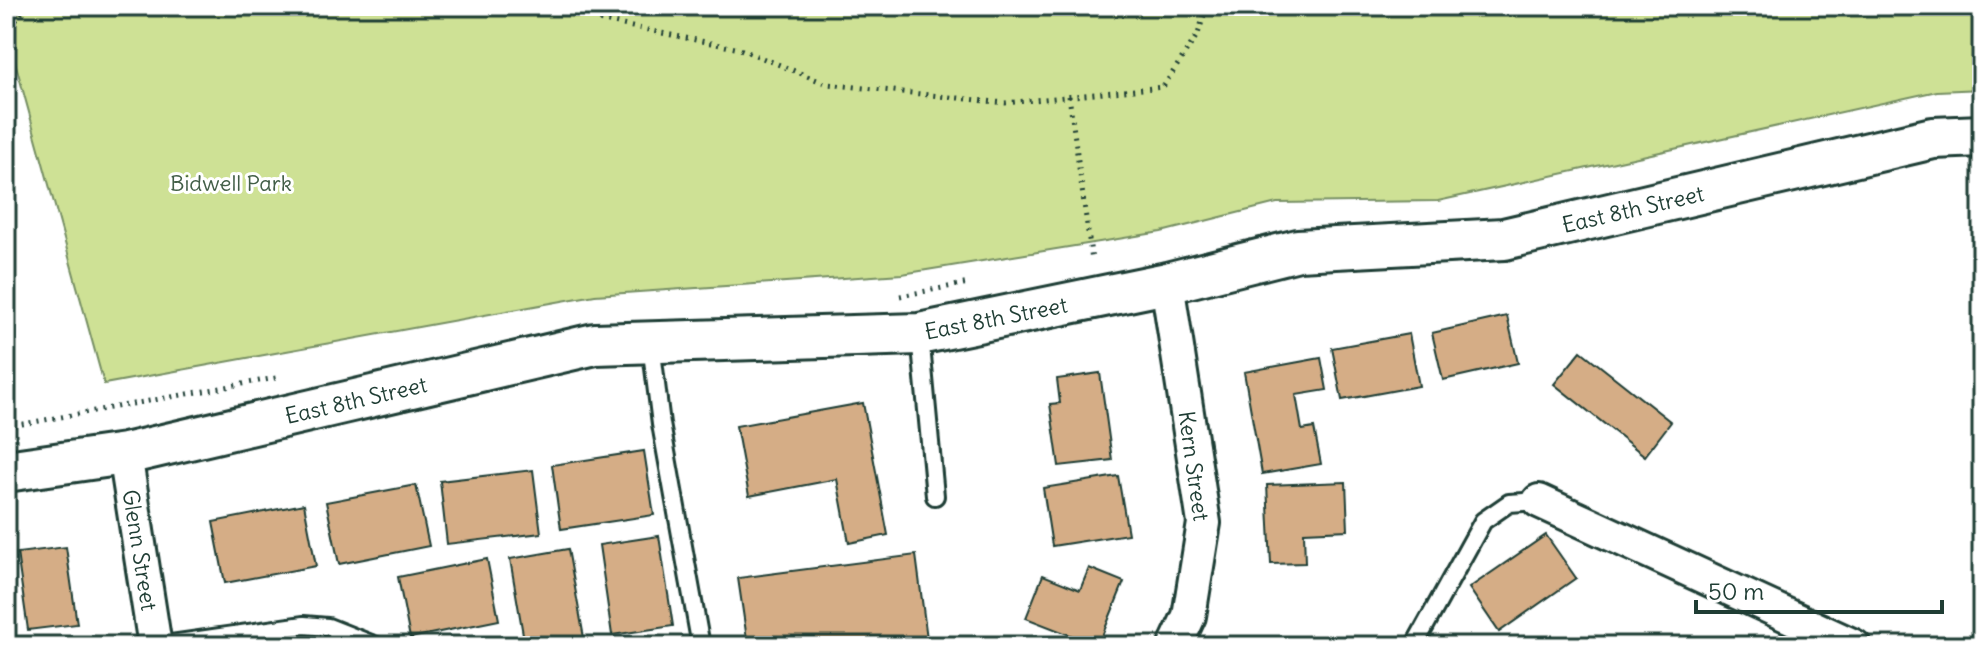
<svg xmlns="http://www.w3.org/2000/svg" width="1988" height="652" font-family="Delius,sans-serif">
  <rect width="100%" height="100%" fill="#fff"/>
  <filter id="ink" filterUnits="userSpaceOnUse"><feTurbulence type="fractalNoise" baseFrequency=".0125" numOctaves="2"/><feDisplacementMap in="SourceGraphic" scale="16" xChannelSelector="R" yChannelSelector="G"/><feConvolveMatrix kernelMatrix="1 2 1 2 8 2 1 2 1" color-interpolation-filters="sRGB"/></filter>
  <g filter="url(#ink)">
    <!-- green -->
    <path fill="#cee195" stroke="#768f64" stroke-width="2" d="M6,6H1982V89L1937,91L1438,201L1277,203L1161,232L902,274L595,295L104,384L6,29Z"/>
    <!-- building -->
    <g fill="#d5ad86" stroke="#1f3d34" stroke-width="2">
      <path d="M1507,316L1518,363L1443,380L1432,333Z"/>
      <path d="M1409,334L1419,386L1342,400L1332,348Z"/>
      <path d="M1581,351L1671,422L1645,456L1554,384Z"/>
      <path d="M1321,358L1327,390L1296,395L1302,430L1314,428L1321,464L1262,474L1244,372Z"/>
      <path d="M1100,373L1112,460L1059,466L1050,404L1060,403L1057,379Z"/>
      <path d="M863,403L888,535L849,543L837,479L749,496L736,426Z"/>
      <path d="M644,451L654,515L561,529L552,465Z"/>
      <path d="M533,470L541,533L447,544L440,481Z"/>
      <path d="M1118,476L1128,534L1052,546L1043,488Z"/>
      <path d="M1346,482L1348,530L1304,532L1305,563L1271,564L1267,485Z"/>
      <path d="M416,485L429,546L339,564L326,502Z"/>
      <path d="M304,504L316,566L225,583L213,522Z"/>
      <path d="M1546,535L1576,578L1499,632L1469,588Z"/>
      <path d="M659,536L673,626L612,635L599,545Z"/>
      <path d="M66,547L77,624L28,630L17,553Z"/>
      <path d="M568,549L584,638L525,646L510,559Z"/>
      <path d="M916,555L928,646H748L738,578Z"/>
      <path d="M487,559L499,620L410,638L398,577Z"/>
      <path d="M1089,568L1124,582L1098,646L1026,618L1043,575L1080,590Z"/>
    </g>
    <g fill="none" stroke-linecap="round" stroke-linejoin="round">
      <defs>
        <g id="service">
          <path d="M920,335L935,496"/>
          <path d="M651,344L661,424L701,646"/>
          <path d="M157,646L304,625L328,627L376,646"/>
          <path d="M1414,646L1483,521L1509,503L1539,501"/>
        </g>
        <g id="minor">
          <path d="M1167,283L1204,523L1189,616L1175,646"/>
          <path d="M125,454L155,646"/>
          <path d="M1539,501L1854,646"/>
        </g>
        <path id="tertiary" d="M6,471L125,454L595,344L919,334L1167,283L1298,250L1504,239L1933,138L1982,136"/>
      </defs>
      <!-- service casing -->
      <use href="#service" stroke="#1f3d34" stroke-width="22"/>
      <!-- minor casing -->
      <use href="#minor" stroke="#1f3d34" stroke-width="38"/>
      <!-- tertiary casing -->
      <use href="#tertiary" stroke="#1f3d34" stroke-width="46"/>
      <!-- path -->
      <g stroke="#1f3d34" stroke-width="5" stroke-dasharray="2 6" stroke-linecap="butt">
        <path d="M571,6L598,20L740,49L827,84L1005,103L1163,87L1198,34L1207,6"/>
        <path d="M6,33L27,6"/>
        <path d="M1069,96L1092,261"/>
        <path d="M900,296L969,283"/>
        <path d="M6,427L281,377"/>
      </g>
      <!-- service -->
      <use href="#service" stroke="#fff" stroke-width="16"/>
      <!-- minor -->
      <use href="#minor" stroke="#fff" stroke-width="32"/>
      <!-- tertiary -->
      <use href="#tertiary" stroke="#fff" stroke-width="40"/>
    </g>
  </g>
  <g text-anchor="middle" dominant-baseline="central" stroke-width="6" stroke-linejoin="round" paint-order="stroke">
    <!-- park labels -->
    <g font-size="22" fill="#425e47" stroke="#fff">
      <text x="231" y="183">Bidwell Park</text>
    </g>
    <!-- street labels -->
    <g font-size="22" fill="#1f3d34" stroke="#fff">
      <text transform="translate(1633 209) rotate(-13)">East 8th Street</text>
      <text transform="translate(996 318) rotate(-11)">East 8th Street</text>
      <text transform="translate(356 400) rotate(-13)">East 8th Street</text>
      <text transform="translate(1194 466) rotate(82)">Kern Street</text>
      <text transform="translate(140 550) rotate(81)">Glenn Street</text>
    </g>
  </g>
  <!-- margin -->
  <rect width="1988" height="652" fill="none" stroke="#fff" stroke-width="32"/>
  <rect x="16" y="16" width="1956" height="620" fill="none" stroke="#1f3d34" stroke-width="3" filter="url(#ink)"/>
  <!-- scale -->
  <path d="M1696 600v12h246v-12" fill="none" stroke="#1f3d34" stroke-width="4"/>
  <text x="1708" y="600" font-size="24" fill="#1f3d34" stroke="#ffffff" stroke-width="6" paint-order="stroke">50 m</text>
</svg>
